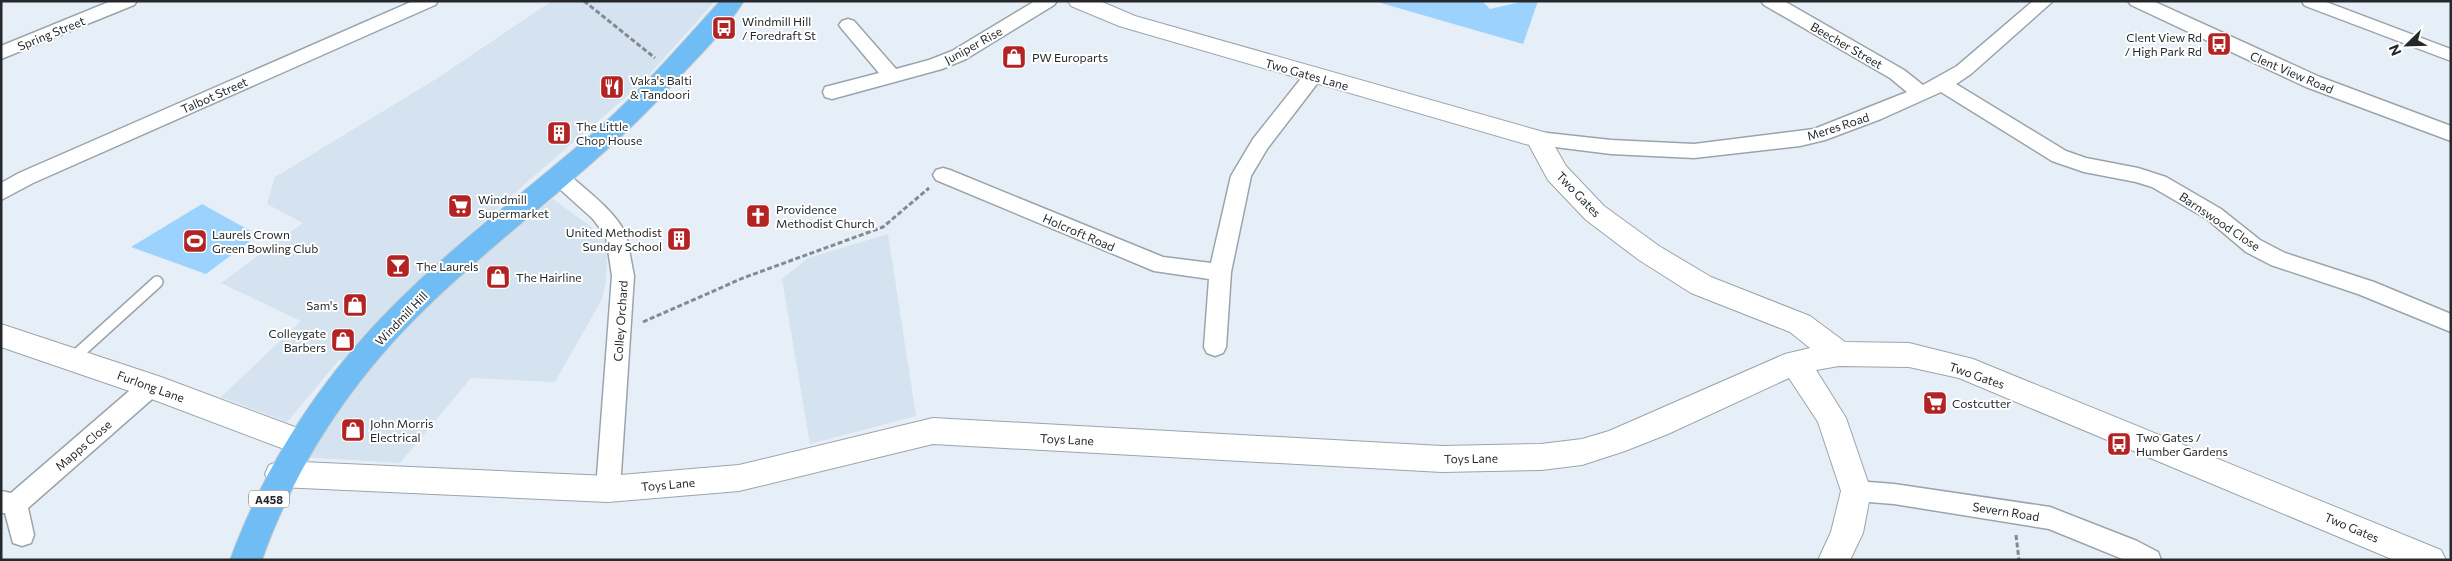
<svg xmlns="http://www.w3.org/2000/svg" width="2452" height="561" font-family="Commissioner,sans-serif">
  <rect width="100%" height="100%" fill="#e6eff7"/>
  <!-- built -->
  <g fill="#d4e3ef">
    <path d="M552,1H715L639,86L535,175L439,262L475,258L553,199L608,239L606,282L602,299L555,382L471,378L400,463L301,457L372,361L339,360L287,422L221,397L301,321L221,283L303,223L267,204L275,177L436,79Z"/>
    <path d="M888,234L916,416L810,444L782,279L808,258Z"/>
  </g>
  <!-- green -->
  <g fill="#9cd2fe">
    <path d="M1374,1H1482L1490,9L1525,1H1538L1523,44Z"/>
    <path d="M202,204L258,235L206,274L131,247Z"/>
  </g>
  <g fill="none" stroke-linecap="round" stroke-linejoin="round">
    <defs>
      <g id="service">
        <path d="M2308,1L2451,55"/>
        <path d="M72,359L157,282"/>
      </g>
      <g id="minor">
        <path d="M111,1H137L134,5L1,59V46Z"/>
        <path d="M413,1H438L435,5L33,183L1,200V183L19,173Z"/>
        <path d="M1035,1H1057L1054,5L966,59L942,69L832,99L825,97L823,92L825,87L879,73L842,29L839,25L842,21L848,19L854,21L896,69L929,60L952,51Z"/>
        <path d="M1761,1H1784L1904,70L1923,85L1957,66L2033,1H2053L1971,74L1956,84L2066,151L2086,158L2138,168L2166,177L2221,209L2260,240L2285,253L2374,282L2451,314V332L2358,294L2271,265L2246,252L2207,219L2152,187L2136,182L2084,172L2052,161L1941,92L1881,119L1825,140L1800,146L1694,158L1611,154L1531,144L1528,139L1531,134L1538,132L1611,140L1694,144L1814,129L1907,92L1890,78L1764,5Z"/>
        <path d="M2128,1H2153L2320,77L2451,126V141L2306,87L2131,5Z"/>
        <path d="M1314,70L1321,71L1323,76L1267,149L1251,176L1231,272L1226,347L1223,353L1215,356L1207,353L1204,347L1209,279L1154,271L936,180L933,175L936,170L943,168L950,170L1163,257L1211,263L1231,176L1253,139L1307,71Z"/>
        <path d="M559,170L566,172C587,191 613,209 626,234L634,276L620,489L616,496L608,499L600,496L596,489L612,276L606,236L593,219L552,182L549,177L552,172Z"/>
        <path d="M151,377L159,379L162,386L159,393L28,508L34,535L31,543L22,546L13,543L5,513H1V491L11,493L143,379Z"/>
        <path d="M1856,481L1894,484L2050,507L2137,541L2158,552L2161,560H2125L2049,529L1894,504L1856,501L1848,498L1844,491L1848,484Z"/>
      </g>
      <g id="tertiary">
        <path d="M1068,1H1100L1135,16L1547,133L1566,166L1604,206L1659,246L1711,277L1810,316L1845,342L1909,343L1973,359L2441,550L2446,560H2394L1959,378L1909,367L1839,366L1816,370L1846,418L1871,491L1863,533L1850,560H1818L1831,532L1841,491L1818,422L1789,378L1668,434L1625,451L1582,465L1541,470L1442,472L933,444L739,491L608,502L280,487L269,483L265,474L269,465L280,461L608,476L739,465L933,418L1442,446L1541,444L1582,439L1609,431L1785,354L1810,348L1790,332L1691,293L1639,260L1586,220L1548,180L1529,145L1119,26L1071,6Z"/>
        <path d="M1,324L161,377L311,433L315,442L311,451L300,455L141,395L1,347Z"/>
      </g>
      <path id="trunk" d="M720,1H744C726,30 696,59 673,84C597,168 503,232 423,311C352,380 295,466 262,560H230C266,462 323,375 397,302C460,239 533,186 600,127C643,88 681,44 720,1Z"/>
    </defs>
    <!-- service casing -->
    <use href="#service" stroke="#9ca4ab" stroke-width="14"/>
    <!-- minor casing -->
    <use href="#minor" stroke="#9ca4ab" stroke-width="3"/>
    <!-- tertiary casing -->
    <use href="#tertiary" stroke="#9ca4ab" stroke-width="2"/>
    <!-- trunk casing -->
    <use href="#trunk" stroke="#cbcccc" stroke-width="2"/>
    <!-- path -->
    <g stroke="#848a90" stroke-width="3" stroke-dasharray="5 2.5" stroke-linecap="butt">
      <path d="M584,1L655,58"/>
      <path d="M643,322L743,278L883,227L929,188"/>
      <path d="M2016,535L2019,560"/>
    </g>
    <!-- service -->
    <use href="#service" stroke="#fff" stroke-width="11"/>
    <!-- minor -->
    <use href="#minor" fill="#fff" fill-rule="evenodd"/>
    <!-- tertiary -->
    <use href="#tertiary" fill="#fff" fill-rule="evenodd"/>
    <!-- trunk -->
    <use href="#trunk" fill="#70bcf4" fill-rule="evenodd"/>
  </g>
  <!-- icons -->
  <defs>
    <symbol id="bus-square" viewBox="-11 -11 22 22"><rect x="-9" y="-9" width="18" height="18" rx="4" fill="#b32324" stroke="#fff"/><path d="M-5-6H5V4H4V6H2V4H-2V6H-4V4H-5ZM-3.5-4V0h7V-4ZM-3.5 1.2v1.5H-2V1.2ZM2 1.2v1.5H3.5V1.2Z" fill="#fff"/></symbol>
    <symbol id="shop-square" viewBox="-11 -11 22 22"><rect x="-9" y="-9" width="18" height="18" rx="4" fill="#b32324" stroke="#fff"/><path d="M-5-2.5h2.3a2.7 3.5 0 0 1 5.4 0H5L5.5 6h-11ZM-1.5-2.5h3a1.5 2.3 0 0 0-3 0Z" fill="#fff"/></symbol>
    <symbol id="restaurant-square" viewBox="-11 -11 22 22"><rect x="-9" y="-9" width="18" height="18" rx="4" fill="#b32324" stroke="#fff"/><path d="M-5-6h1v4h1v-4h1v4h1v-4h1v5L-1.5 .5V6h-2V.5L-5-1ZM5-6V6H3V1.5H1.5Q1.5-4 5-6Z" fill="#fff"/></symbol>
    <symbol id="building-square" viewBox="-11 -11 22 22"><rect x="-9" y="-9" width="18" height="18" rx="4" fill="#b32324" stroke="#fff"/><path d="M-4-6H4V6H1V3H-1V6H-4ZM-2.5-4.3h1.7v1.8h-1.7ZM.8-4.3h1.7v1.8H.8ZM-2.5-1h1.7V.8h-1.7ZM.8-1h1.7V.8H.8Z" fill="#fff"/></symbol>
    <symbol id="supermarket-square" viewBox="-11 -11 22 22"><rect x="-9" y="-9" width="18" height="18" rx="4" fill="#b32324" stroke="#fff"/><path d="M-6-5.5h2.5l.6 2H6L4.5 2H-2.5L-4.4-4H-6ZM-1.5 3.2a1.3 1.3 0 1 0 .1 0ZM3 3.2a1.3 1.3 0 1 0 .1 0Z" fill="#fff"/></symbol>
    <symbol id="church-square" viewBox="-11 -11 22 22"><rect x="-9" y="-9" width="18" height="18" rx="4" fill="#b32324" stroke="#fff"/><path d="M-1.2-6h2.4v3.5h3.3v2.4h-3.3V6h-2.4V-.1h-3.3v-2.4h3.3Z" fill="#fff"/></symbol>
    <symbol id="stadium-square" viewBox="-11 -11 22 22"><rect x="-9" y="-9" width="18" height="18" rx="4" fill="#b32324" stroke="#fff"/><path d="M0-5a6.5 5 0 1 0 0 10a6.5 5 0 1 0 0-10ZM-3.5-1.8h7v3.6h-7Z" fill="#fff"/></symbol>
    <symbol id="bar-square" viewBox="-11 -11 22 22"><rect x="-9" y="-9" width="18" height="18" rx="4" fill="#b32324" stroke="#fff"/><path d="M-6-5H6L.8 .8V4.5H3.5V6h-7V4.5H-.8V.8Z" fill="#fff"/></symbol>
  </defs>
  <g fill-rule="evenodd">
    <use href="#bus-square" x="710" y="14" width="28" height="28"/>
    <use href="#bus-square" x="2205" y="30" width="28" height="28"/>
    <use href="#shop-square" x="1000" y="43" width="28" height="28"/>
    <use href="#restaurant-square" x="598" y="73" width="28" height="28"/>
    <use href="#building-square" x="545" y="119" width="28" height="28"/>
    <use href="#supermarket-square" x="446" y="192" width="28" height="28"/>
    <use href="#church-square" x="744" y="202" width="28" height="28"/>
    <use href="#building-square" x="665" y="225" width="28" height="28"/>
    <use href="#stadium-square" x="181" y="227" width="28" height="28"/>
    <use href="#bar-square" x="384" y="252" width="28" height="28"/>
    <use href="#shop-square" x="484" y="263" width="28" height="28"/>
    <use href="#shop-square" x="341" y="291" width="28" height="28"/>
    <use href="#shop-square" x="329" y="326" width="28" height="28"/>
    <use href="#supermarket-square" x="1921" y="389" width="28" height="28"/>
    <use href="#shop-square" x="339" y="416" width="28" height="28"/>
    <use href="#bus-square" x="2105" y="430" width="28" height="28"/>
  </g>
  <g text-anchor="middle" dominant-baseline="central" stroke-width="4" stroke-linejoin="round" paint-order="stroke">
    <!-- shield labels -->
    <rect fill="#fff" stroke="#67696b" stroke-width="1" x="249" y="490.5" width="40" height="17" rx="4"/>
    <g font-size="11" font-weight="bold" fill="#26292c">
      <text x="269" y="499">A458</text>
    </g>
    <!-- poi labels -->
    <g font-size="12" fill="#26292c" stroke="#fff" text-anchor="start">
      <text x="742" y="21">Windmill Hill<tspan x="742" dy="14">/ Foredraft St</tspan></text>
      <text x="2202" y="37" text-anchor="end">Clent View Rd<tspan x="2202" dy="14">/ High Park Rd</tspan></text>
      <text x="1032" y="57">PW Europarts</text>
      <text x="630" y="80">Vaka's Balti<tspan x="630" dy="14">&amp; Tandoori</tspan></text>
      <text x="576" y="126">The Little<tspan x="576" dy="14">Chop House</tspan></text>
      <text x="478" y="199">Windmill<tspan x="478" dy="14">Supermarket</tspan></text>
      <text x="776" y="209">Providence<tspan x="776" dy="14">Methodist Church</tspan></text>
      <text x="662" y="232" text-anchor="end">United Methodist<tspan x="662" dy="14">Sunday School</tspan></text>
      <text x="212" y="234">Laurels Crown<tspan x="212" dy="14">Green Bowling Club</tspan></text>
      <text x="416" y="266">The Laurels</text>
      <text x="516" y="277">The Hairline</text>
      <text x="338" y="305" text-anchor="end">Sam's</text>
      <text x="326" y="333" text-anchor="end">Colleygate<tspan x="326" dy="14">Barbers</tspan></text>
      <text x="1952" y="403">Costcutter</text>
      <text x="370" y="423">John Morris<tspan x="370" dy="14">Electrical</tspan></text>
      <text x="2136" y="437">Two Gates /<tspan x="2136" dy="14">Humber Gardens</tspan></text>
    </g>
    <!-- street labels -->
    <g font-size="12" fill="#26292c" stroke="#fff">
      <text transform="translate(51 33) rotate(-22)">Spring Street</text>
      <text transform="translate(973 45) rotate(-29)">Juniper Rise</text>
      <text transform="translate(1847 45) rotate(30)">Beecher Street</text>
      <text transform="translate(2292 72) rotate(23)">Clent View Road</text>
      <text transform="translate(1307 74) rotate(16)">Two Gates Lane</text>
      <text transform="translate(214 95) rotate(-24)">Talbot Street</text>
      <text transform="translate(1838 126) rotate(-18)">Meres Road</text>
      <text transform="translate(1579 194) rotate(46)">Two Gates</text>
      <text transform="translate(2220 221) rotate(34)">Barnswood Close</text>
      <text transform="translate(1079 232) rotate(23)">Holcroft Road</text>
      <text transform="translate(401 318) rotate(-46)">Windmill Hill</text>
      <text transform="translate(620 321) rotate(-86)">Colley Orchard</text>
      <text transform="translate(1977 375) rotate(19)">Two Gates</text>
      <text transform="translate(151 386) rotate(20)">Furlong Lane</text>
      <text transform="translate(1067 439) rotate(3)">Toys Lane</text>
      <text transform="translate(83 445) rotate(-41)">Mapps Close</text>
      <text transform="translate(1471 458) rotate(-1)">Toys Lane</text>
      <text transform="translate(668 484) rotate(-5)">Toys Lane</text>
      <text transform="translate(2006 511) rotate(9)">Severn Road</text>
      <text transform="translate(2352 527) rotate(23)">Two Gates</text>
    </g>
  </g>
  <!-- border -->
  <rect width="2452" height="561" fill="none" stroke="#26292c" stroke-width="5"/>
  <!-- north arrow -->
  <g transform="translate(2407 45) rotate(247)" stroke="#ffffff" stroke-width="4" paint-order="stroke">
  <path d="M0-4L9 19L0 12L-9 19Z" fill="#26292c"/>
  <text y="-8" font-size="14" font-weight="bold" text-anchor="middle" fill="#26292c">N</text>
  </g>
</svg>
